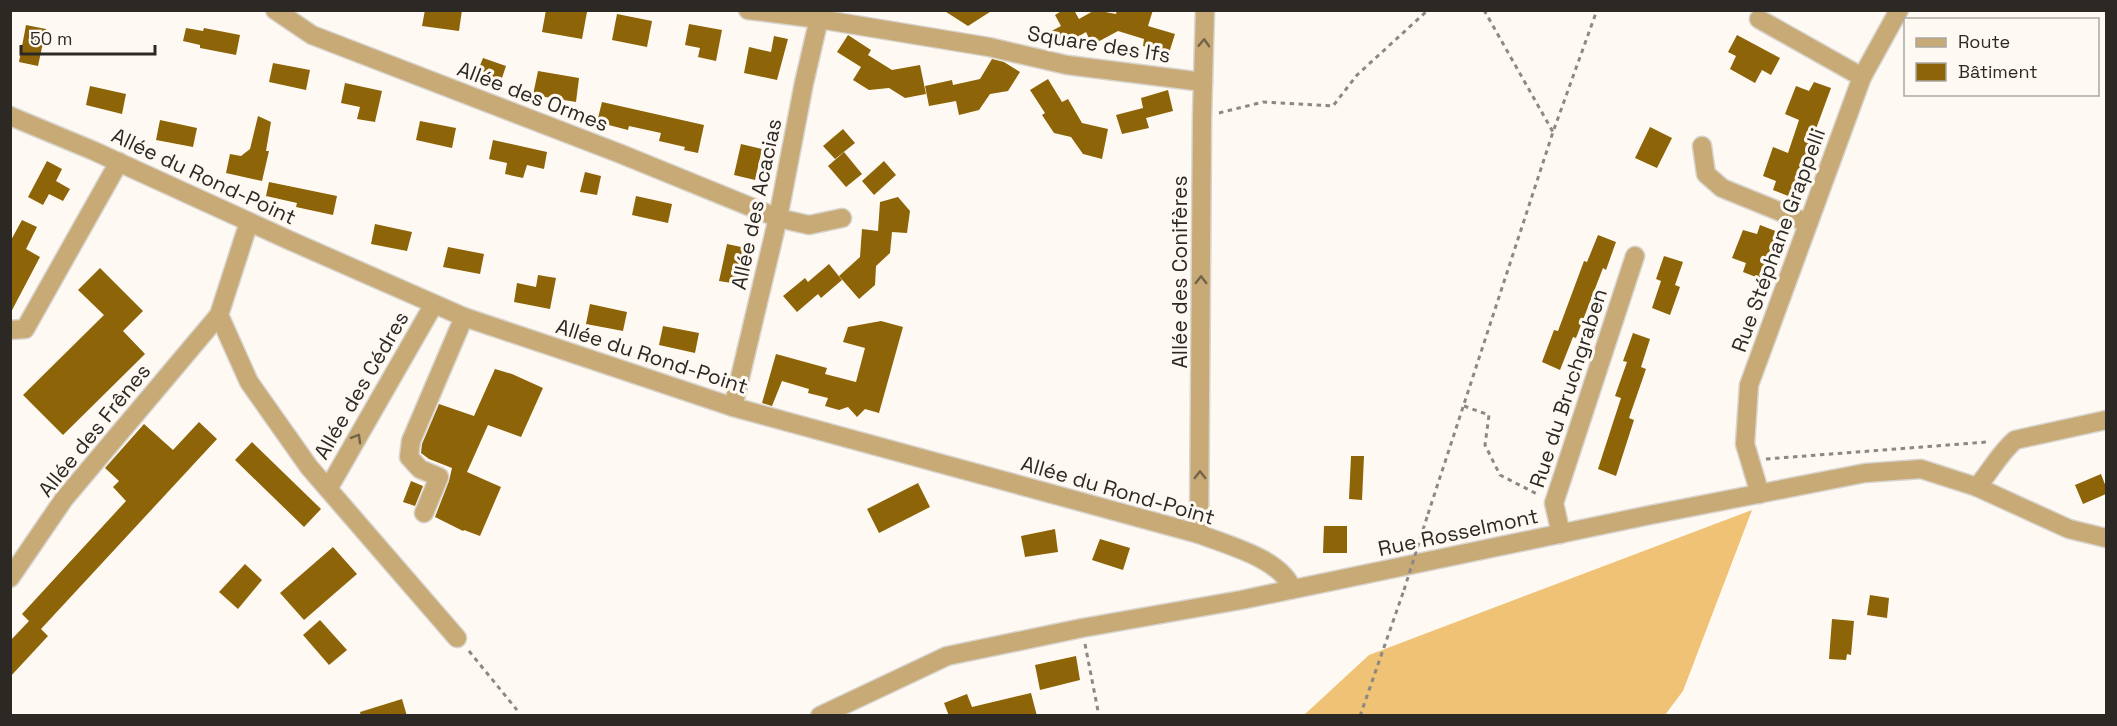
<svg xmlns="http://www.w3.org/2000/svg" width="2117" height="726" font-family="'Space Grotesk',sans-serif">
  <rect width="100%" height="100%" fill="#fefaf3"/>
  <!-- forest -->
  <path fill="#efc276" d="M1752,510L1683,691L1665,715H1304L1369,655Z"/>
  <!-- building -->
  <g fill="#8d6408">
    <path d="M425,10H462L459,31L422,26Z"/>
    <path d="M546,10L587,12L582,39L542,32Z"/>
    <path d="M943,10H993L968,26Z"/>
    <path d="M1063,10H1074L1079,19L1095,10L1116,14L1117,10H1153L1148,26L1175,34L1169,53L1143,46L1144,39L1118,31L1092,45L1086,32L1062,46L1046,34L1061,26L1055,15Z"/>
    <path d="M617,14L652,21L647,47L612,40Z"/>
    <path d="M689,24L722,30L716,61L698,57L700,48L685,45Z"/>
    <path d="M26,25L46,29L38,66L19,62Z"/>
    <path d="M186,28L203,31L204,28L240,35L236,55L200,48V45L183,41Z"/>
    <path d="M848,35L871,50L868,55L892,70L920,65L926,94L905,98L889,88L869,90L853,80L861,67L837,52Z"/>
    <path d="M1737,35L1780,58L1771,75L1762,70L1755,83L1730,69L1736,56L1728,52Z"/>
    <path d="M774,36L788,39L777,80L744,73L749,47L771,52Z"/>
    <path d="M483,58L506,66L499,87L475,78Z"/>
    <path d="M992,59L1004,62L1020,72L1008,91L990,94L979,110L959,115L956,101L929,106L925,86L952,80L953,85L980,79Z"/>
    <path d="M273,63L310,70L306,90L269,82Z"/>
    <path d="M538,71L579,78L576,102L533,95Z"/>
    <path d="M1048,79L1062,102L1068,99L1082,123L1108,129L1102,159L1083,154L1071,137L1054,133L1042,115L1045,113L1030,90Z"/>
    <path d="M1814,82L1831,88L1791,197L1773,190L1776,181L1763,176L1773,147L1788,153L1799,120L1785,114L1796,86L1809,91Z"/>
    <path d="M345,83L382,91L375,122L357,119L360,107L341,103Z"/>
    <path d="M90,86L126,94L122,114L86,105Z"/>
    <path d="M1168,90L1173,111L1146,118L1149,128L1122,134L1116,115L1143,108L1141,98Z"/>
    <path d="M602,102L704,125L698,153L684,150L685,147L659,141L661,133L629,126L628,130L597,122Z"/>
    <path d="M258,116L271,122L266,151H269L262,181L226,173L230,154L241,156L250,149Z"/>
    <path d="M160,120L197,128L193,147L156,140Z"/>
    <path d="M420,121L456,128L452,148L416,140Z"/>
    <path d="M1650,127L1672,138L1657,168L1635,158Z"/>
    <path d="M843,129L855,143L835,159L823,146Z"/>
    <path d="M493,140L547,152L544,169L527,165L523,178L505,174L507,163L489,159Z"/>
    <path d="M741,144L762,149L755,180L734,175Z"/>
    <path d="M844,152L862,174L846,187L828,166Z"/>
    <path d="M47,161L62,169L56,181L70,189L63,201L49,194L43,205L28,197Z"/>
    <path d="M884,161L896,175L874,195L862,181Z"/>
    <path d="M585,172L601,176L597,195L580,192Z"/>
    <path d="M269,182L337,196L333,215L296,207L297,203L266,196Z"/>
    <path d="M636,196L672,204L668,223L632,215Z"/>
    <path d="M898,197L910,211L907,233L892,232L890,253L876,266L875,285L859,299L839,276L860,257L862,229L878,231L880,202Z"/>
    <path d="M22,220L37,227L26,249L40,257L10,314V242Z"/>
    <path d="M375,224L412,232L407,251L371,244Z"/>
    <path d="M1760,225L1778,232L1761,279L1743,272L1746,263L1732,258L1743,230L1757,234Z"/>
    <path d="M1598,235L1616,242L1606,270L1603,268L1576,338L1573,337L1560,370L1542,362L1554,330L1558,331L1584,261L1587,262Z"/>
    <path d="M727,244L746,248L738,284L719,281Z"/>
    <path d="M448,247L484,254L480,274L443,267Z"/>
    <path d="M1664,256L1683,262L1675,285L1680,287L1670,315L1652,308L1661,281L1656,279Z"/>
    <path d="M829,264L842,280L821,298L818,294L797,312L783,296L805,278L808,282Z"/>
    <path d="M100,268L143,311L123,331L145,354L63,435L23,395L104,315L78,290Z"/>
    <path d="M538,275L556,278L550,309L514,302L517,283L536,287Z"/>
    <path d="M590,304L627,312L623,331L586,324Z"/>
    <path d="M881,321L903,327L879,413L865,409L857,417L848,407L839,410L825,406L828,398L808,393L809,389L782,381L772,406L762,403L776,354L827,368L825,374L856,382L865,348L843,342L848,327Z"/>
    <path d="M663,326L699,333L695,353L659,345Z"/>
    <path d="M1633,333L1650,339L1641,367L1646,369L1629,418L1634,420L1616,476L1598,469L1621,398L1615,396L1627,362L1623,361Z"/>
    <path d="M495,369L512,374L543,388L521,437L488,425L467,472L501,487L480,536L464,530L463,531L435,517L449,481L452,468L429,459L421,453L422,444L439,404L474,416Z"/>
    <path d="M199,422L217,439L41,629L48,636L10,677V641L29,621L22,614L126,501L113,487L119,481L105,468L144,424L173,450Z"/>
    <path d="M252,442L321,509L304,527L235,460Z"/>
    <path d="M1351,456H1364L1362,500L1349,499Z"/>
    <path d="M2101,474L2106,487V494L2083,504L2075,485Z"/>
    <path d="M411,481L423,486L415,506L403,502Z"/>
    <path d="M918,483L930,507L879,533L867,509Z"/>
    <path d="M1324,526H1347V553H1323Z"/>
    <path d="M1055,529L1058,552L1025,557L1021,536Z"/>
    <path d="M1100,539L1130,548L1123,570L1092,560Z"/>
    <path d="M333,547L357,574L304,620L280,593Z"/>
    <path d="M245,564L262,580L238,609L219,592Z"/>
    <path d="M1870,595L1889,598L1887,618L1867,615Z"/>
    <path d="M1832,619L1854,621L1851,655L1847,654L1846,660L1829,659Z"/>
    <path d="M320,620L347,650L329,665L303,635Z"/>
    <path d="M1076,656L1080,680L1040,690L1035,665Z"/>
    <path d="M1031,693L1037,716H949L944,703L967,694L972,707Z"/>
    <path d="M402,699L407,716H361L360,712Z"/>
  </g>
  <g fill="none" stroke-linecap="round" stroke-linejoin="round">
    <defs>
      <g id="minor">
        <path d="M275,10L312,35L621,154L778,218L809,225L842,218"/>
        <path d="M748,10L819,19L989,47L1067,65L1203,82"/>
        <path d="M1759,19L1862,77"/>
        <path d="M10,116L94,151L291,241L464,317L733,407L1199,534C1227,545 1282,559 1292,589"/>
        <path d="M1702,146L1706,174L1722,188L1808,223"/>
        <path d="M249,222L219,315L249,382L309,467L457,638"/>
        <path d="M10,330L25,329L119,162"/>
        <path d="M733,407L778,218L804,83L821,10"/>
        <path d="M1977,487C1990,472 1999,454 2015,440L2106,420"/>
        <path d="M328,489L434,304"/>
        <path d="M1760,494L1745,444L1749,385L1862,77L1899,10"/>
        <path d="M424,513L439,477L420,469L409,457L411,441L464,317"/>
        <path d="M1199,534L1202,117L1205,10"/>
        <path d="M1561,534L1554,503L1635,256"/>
        <path d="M10,578L64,499L219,315"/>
        <path d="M820,716L947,656L1082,628L1241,600L1650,515L1865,473L1921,469L1977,487L2069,529L2106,538"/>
      </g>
    </defs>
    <!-- minor casing -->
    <use href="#minor" stroke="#d8d4ce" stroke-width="21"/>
    <!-- path -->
    <g stroke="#8c8883" stroke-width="3" stroke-dasharray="4.5 4.5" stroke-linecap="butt">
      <path d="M1484,10L1553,132"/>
      <path d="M1219,113L1263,102L1333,106L1357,75L1428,10"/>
      <path d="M1464,406L1489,415L1485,445L1500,475L1539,495"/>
      <path d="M1766,459L1987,442"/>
      <path d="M1428,514L1553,132L1597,10"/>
      <path d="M1085,644L1099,716"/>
      <path d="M469,651L517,710"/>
      <path d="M1360,716L1404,590"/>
    </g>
    <!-- minor -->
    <use href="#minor" stroke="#c8aa77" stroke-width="18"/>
    <!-- path-bridge -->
    <path stroke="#8c8883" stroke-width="3" stroke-dasharray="4.5 4.5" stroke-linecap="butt" d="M1404,590L1428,514"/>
  </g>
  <!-- one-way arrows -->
  <defs><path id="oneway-chevron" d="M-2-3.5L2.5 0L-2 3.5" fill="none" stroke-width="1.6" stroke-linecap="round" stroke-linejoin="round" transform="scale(1.5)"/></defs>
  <g stroke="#72634a">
    <use href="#oneway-chevron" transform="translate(1204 43) rotate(-88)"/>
    <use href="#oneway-chevron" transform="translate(1201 280) rotate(-90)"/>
    <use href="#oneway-chevron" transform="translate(357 438) rotate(-60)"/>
    <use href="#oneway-chevron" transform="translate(1200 475) rotate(-90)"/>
  </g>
  <g text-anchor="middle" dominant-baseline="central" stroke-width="6" stroke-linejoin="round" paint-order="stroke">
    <!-- street labels -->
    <g font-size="21" fill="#2c2925" stroke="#fefaf3">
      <text transform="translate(1099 44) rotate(9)">Square des Ifs</text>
      <text transform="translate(533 96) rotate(21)">Allée des Ormes</text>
      <text transform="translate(204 176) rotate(25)">Allée du Rond-Point</text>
      <text transform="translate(756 204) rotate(-78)">Allée des Acacias</text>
      <text transform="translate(1778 240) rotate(-70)">Rue Stéphane Grappelli</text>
      <text transform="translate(1179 272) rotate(-90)">Allée des Conifères</text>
      <text transform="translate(652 356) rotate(18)">Allée du Rond-Point</text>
      <text transform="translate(361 385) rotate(-60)">Allée des Cédres</text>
      <text transform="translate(1568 388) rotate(-72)">Rue du Bruchgraben</text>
      <text transform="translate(94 430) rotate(-51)">Allée des Frênes</text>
      <text transform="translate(1118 490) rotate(16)">Allée du Rond-Point</text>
      <text transform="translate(1458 532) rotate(-12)">Rue Rosselmont</text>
    </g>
  </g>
  <!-- border -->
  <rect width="2117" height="726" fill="none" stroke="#2c2925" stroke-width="24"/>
  <!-- legend -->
  <rect x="1904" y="18" width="195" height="78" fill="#fefaf3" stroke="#aaa6a1" stroke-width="1.5"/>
  <rect x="1916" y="38" width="30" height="9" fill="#c8aa77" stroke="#aaa6a1" stroke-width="1.5"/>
  <text x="1958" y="48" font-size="18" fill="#2c2925">Route</text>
  <rect x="1916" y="63" width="30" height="18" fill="#8d6408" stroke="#aaa6a1" stroke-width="1.5"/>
  <text x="1958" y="78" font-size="18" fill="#2c2925">Bâtiment</text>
  <!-- scale -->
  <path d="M21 45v9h134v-9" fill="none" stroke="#2c2925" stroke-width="3"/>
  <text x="30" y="45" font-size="18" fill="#2c2925" stroke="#fefaf3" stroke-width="4.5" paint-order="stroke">50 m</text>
</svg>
